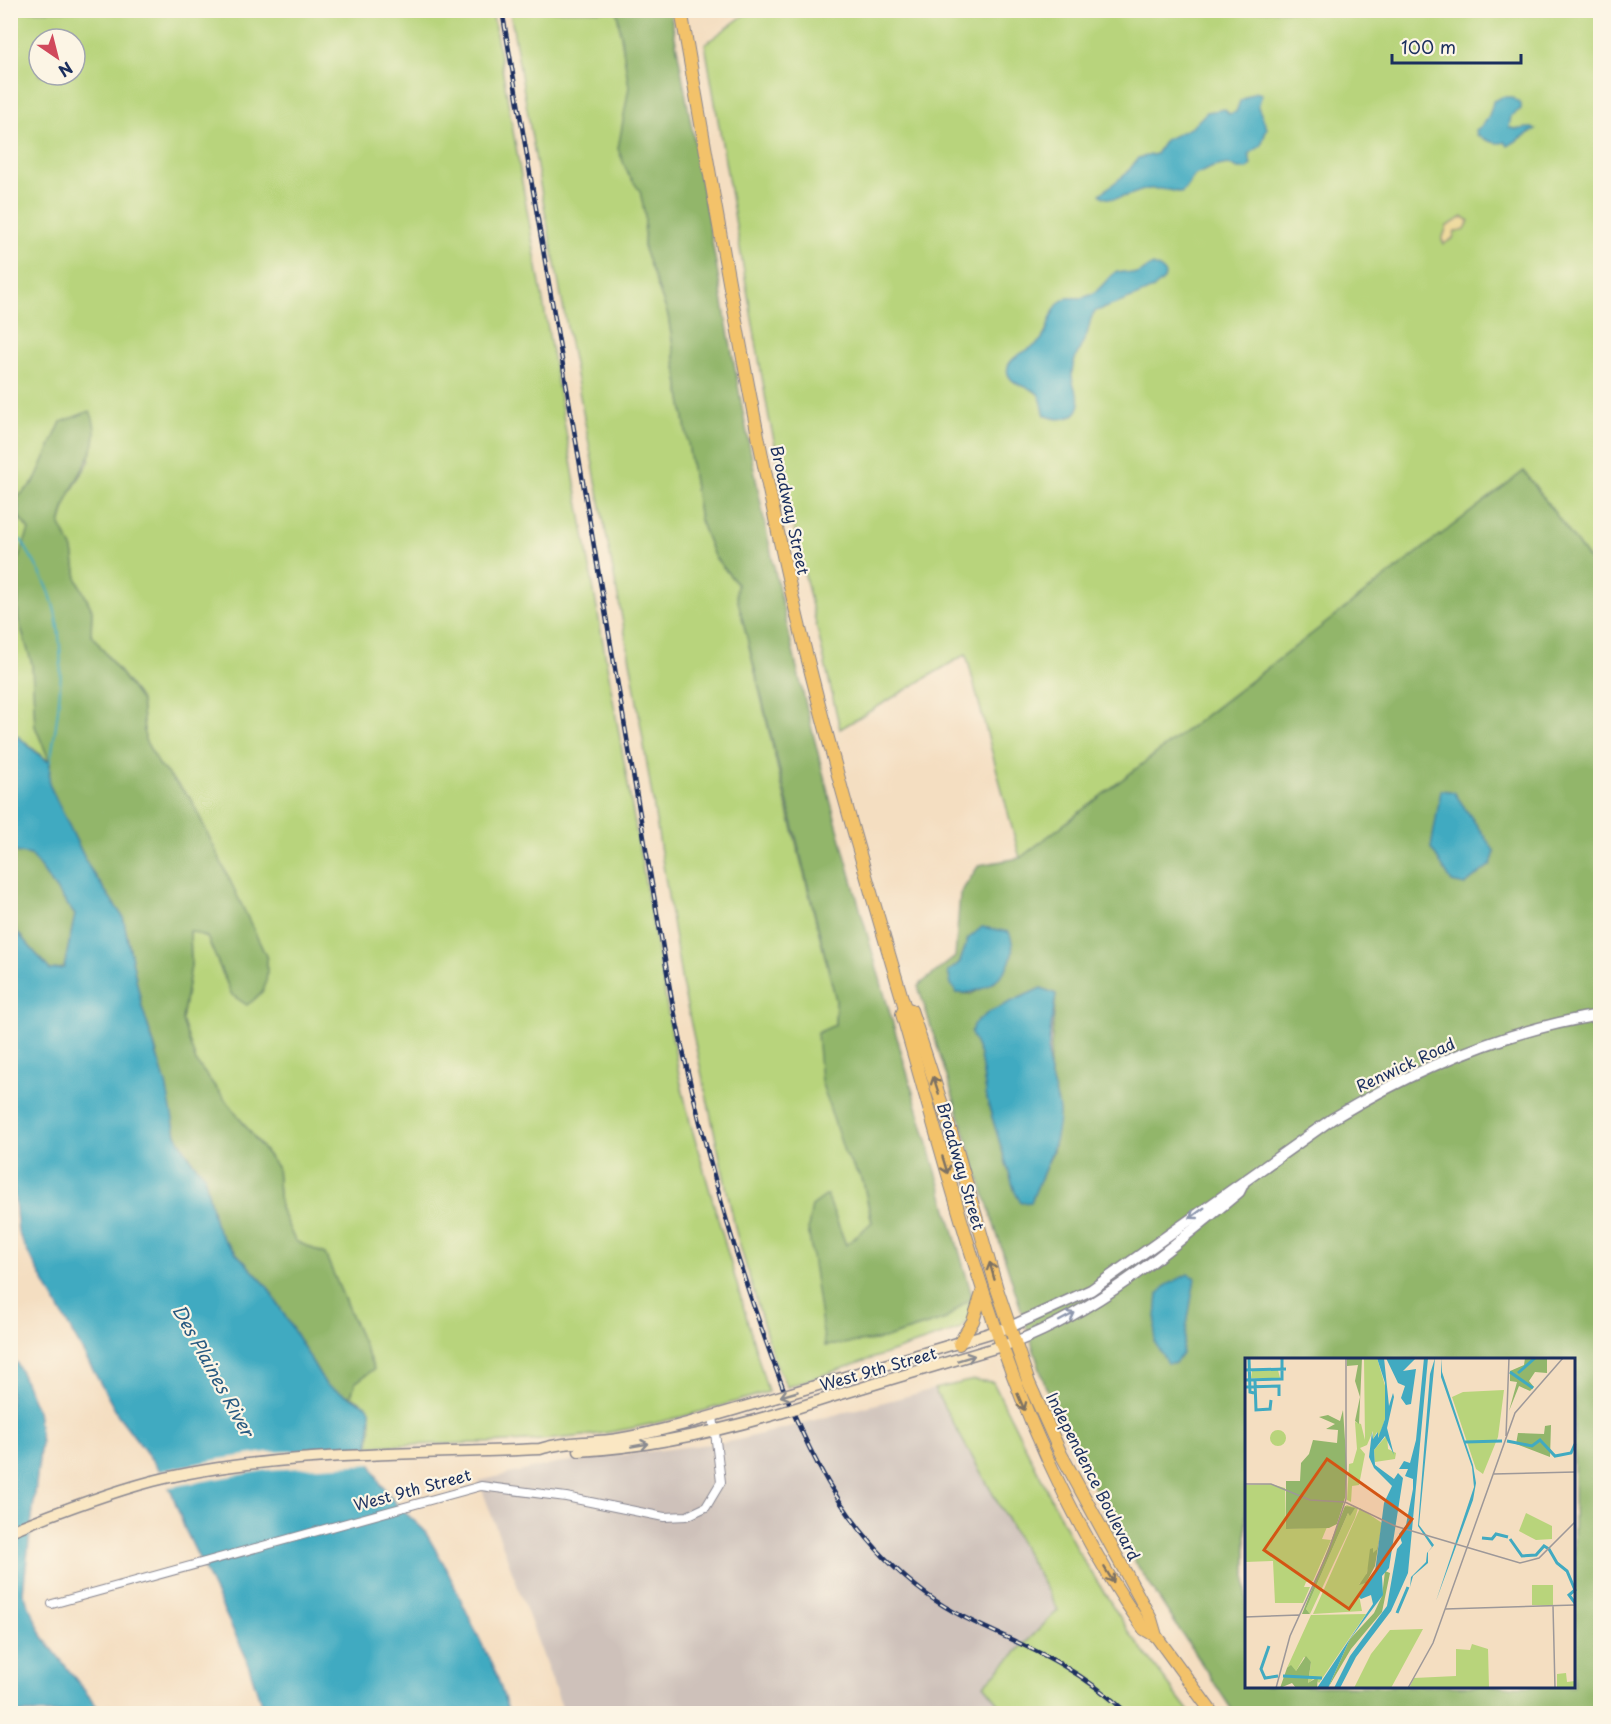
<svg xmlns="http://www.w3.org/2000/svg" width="1611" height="1724" font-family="'Playpen Sans',sans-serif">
  <rect width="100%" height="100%" fill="#fcf5e5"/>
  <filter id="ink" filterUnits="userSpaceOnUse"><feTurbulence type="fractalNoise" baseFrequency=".0167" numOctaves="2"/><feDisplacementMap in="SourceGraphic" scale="12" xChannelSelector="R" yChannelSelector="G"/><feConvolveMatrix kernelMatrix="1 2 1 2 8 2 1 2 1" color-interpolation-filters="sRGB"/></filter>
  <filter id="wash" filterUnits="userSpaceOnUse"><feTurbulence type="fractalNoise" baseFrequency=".008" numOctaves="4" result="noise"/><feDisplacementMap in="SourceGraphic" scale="24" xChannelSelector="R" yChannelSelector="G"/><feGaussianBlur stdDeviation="1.35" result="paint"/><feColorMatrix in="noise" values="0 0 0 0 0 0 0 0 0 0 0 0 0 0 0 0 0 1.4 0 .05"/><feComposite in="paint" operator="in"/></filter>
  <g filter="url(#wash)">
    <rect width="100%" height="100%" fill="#f4dec1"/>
    <!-- industrial -->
    <path fill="#cec1ba" d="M934,1389L1058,1610L984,1684L1007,1713H564L479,1481L556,1463L734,1441Z"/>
    <!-- green -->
    <g fill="#b8d47b" stroke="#6a826c" stroke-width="1.5" fill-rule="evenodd">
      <path d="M751,10L1600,11V575L1524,471L1020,858L966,654L840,729L769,418L705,44Z"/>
      <path d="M10,11H492L679,1075L690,1122L768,1392C710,1409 652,1427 592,1435C518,1445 443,1443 369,1446C371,1421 377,1408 351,1396L355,1383L374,1369L325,1254L295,1241L280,1208L277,1167L196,1062L182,1020L191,965L190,930L207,937L232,995L191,799L160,766L145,740L141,700L91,634L92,610L77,579L73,550L60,525L68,497L90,460L61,422L34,483L17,498L11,477ZM39,39H75V75H39Z"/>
      <path d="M510,11H617L629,87L628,174L640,190L645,215L644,249L668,315L700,520L714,556L737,584L749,646L783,791L836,1000L835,1025L845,1155L863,1181L872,1223L846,1245L827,1196L825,1346L883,1339L946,1319L972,1296L974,1313L960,1329L787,1387L774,1360L736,1232L682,983L632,671L541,190Z"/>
      <path d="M19,517L29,530L18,560V618L32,664L35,726L50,762L11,731L10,545L16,538Z"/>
      <path d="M974,1380L993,1382L1077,1550L1132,1636L1190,1713H1007L984,1685L1058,1610L934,1389Z"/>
    </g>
    <!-- forest -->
    <g fill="#92b66b" stroke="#567264" stroke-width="1.5" fill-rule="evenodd">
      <path d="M617,11H670C707,202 736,394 778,585C830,825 905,1060 972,1296L946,1319L883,1339L825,1346L808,1228L812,1206L827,1195L846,1245L872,1222L863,1181L845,1155L821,1081L817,1033L835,1025L836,1000L736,593L737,584L714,556L700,520L668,315L644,249L645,215L640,191L628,174L618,149L629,87Z"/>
      <path d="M90,411C106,446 80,467 68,498C64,507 62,516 60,525L73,550L77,579L92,610L91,634L141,701L145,740L160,766L191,799L267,958C267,984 269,990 247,1005L232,995L207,937L190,931L191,965L182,1020L196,1062L277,1167L280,1208L295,1241L325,1254L374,1369L355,1383L351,1396L338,1393L326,1385L267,1286L224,1240L215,1224L204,1174L192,1161L176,1135L156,1050L142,1007L123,917L89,867L49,784L50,762L35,726L32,664L18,618V560L29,530L19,517L17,498L34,482L61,422Z"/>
      <path d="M1524,471L1600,575V1713H1234L1116,1533L1045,1385L918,986L955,957L960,894L979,865L1020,858ZM1442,790L1454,792L1491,864L1465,885L1431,848ZM968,939L995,982L971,994L957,993L951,984L948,972L960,962ZM1041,988L1056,994L1049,1068L1059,1112L1053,1151L1036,1189L1015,1192L988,1104L980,1055L971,1033L989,1012ZM1246,1360H1574V1686H1246Z"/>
      <path d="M10,851L31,855L75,915L64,968L50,970L17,932L11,919Z"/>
    </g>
    <!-- sand -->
    <path fill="#eeda9e" stroke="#84847e" stroke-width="1.5" d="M1463,217L1469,220L1465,230L1455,232L1453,238L1444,244L1442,240L1447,226Z"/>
    <!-- water -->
    <g fill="#41aac1" stroke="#2e6c90" stroke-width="1.5">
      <path d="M1255,92L1262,94L1258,107L1267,128L1261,146L1249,154L1251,165L1247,169H1238L1228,164L1213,167L1195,175L1182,193C1170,190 1161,188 1149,189C1135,191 1111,206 1100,194L1127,173L1138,158L1156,154L1165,140L1192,127L1207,112L1225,109L1229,114L1236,112L1240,101Z"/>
      <path d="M1502,97H1512L1521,104V109L1511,116L1509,127C1519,133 1526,125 1536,129L1508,146L1505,142C1495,145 1486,140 1477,135L1476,130C1486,124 1491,113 1493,101Z"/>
      <path d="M1153,265C1199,283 1098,308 1095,312C1089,318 1090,326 1087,334C1080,350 1067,367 1074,386C1076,392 1079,397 1080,404C1076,420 1059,422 1045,415C1042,409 1043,400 1038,394C1030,385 1013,387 1008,374C1003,357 1030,351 1038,343C1050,333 1048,313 1060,302C1069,294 1075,300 1085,297C1099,294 1106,278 1117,271L1137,274Z"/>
      <path d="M11,477C17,499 25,526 11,545Z"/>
      <path d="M11,731C21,737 43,761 50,762L49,784L58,803L89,867L123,917L142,1007L166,1084L176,1135L192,1161L204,1174L215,1224L224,1240L267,1286L326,1385L368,1406L371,1413L368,1454L373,1468L380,1483L398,1506L424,1530L444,1564L497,1676L509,1713H264L246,1657L184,1527L172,1493L158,1468L118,1415L26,1249L18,1232L10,1152V919L17,932L50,970L64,968L75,915L31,855L11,851Z"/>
      <path d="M1441,790L1454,792L1495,852L1491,864L1465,885L1452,882L1431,848Z"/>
      <path d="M982,927L1009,932C1024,966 988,995 957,993L951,984L948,972L960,962L968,939Z"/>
      <path d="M1041,988L1056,994C1053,1017 1046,1046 1049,1069C1051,1084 1059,1098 1059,1114C1058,1147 1042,1173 1031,1202L1021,1203L1015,1192L988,1104L980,1055L971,1033L973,1025L989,1012Z"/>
      <path d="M1188,1274L1195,1278L1182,1354L1175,1363H1167L1154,1341L1158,1294L1167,1285Z"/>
      <path d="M10,1359L17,1363L37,1410L41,1443L23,1592L43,1637L102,1713H11Z"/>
    </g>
    <!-- pier -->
    <path fill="#f4dec1" d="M372,1448L375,1464L268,1470L165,1488L156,1472L219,1459L267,1452Z"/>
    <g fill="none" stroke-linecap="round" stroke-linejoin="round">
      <!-- stream -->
      <path stroke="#41aac1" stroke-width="2" d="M16,538L22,541C31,558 44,576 50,594C68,647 60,707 50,762"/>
    </g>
  </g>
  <g filter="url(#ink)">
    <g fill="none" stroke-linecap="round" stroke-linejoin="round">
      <defs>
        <path id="minor" d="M52,1604L481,1486L566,1497L664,1517L687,1516L706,1507L721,1482L713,1416"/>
        <g id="tertiary">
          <path d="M1010,1327L1091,1290L1332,1119C1415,1069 1505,1030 1600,1015"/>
          <path d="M1015,1342C1100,1309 1169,1250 1239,1192L1243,1184"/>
        </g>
        <g id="secondary">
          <path d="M825,1383L1010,1327"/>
          <path d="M831,1397L1015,1342"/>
          <path d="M579,1451C651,1447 721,1431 790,1410"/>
          <path d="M10,1531C57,1512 104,1494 153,1481C273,1451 415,1455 540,1449C564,1441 593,1443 618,1439C664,1431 709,1417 754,1404"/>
        </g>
        <g id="primary">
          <path d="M681,10C715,201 746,393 789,582C822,725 863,867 905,1008L911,1010L956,1147L997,1289L1029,1383L1061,1454L1151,1619L1156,1636L1213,1714"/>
          <path d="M905,1008L902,1014C965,1229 1012,1442 1144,1629L1156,1636"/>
          <path d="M959,1344L973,1321L982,1293"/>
        </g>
      </defs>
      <!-- minor casing -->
      <use href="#minor" stroke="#888690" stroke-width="10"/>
      <!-- tertiary casing -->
      <use href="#tertiary" stroke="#888690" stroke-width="13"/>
      <!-- secondary casing -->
      <use href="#secondary" stroke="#888690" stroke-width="13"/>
      <!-- primary casing -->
      <use href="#primary" stroke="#888690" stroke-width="14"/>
      <!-- minor -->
      <use href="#minor" stroke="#fff" stroke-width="8"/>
      <!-- tertiary -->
      <use href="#tertiary" stroke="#fff" stroke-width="10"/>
      <!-- secondary -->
      <use href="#secondary" stroke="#fae7c3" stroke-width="10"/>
      <!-- primary -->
      <use href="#primary" stroke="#f3c26a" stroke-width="12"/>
      <defs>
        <path id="rail" d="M502,10L672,1001C694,1105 720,1207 754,1307C791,1415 830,1523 926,1594C968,1625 1018,1639 1062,1665C1086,1679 1108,1695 1128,1714"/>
      </defs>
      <!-- rail casing -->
      <use href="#rail" stroke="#1b2f5e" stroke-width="4.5"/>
      <!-- rail -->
      <use href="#rail" stroke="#fcf5e5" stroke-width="2" stroke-dasharray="7" stroke-linecap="butt"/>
      <defs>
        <g id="secondary-bridge">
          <path d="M754,1404L825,1383"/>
          <path d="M790,1410L831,1397"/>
        </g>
      </defs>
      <!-- secondary-bridge casing -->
      <use href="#secondary-bridge" stroke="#888690" stroke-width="13" stroke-linecap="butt"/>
      <!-- secondary-bridge -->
      <use href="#secondary-bridge" stroke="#fae7c3" stroke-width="10"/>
    </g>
    <!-- one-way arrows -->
    <defs><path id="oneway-shaft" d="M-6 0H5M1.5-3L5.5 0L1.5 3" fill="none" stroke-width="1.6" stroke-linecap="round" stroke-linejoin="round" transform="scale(1.5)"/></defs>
    <g stroke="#7c7163">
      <use href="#oneway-shaft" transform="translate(936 1085) rotate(-108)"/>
      <use href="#oneway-shaft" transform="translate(945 1165) rotate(73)"/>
      <use href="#oneway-shaft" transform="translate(992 1271) rotate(-106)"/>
      <use href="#oneway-shaft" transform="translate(1021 1402) rotate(67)"/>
      <use href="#oneway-shaft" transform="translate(1109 1575) rotate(59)"/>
    </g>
    <g stroke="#8d97ae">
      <use href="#oneway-shaft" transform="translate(1197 1213) rotate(144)"/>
      <use href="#oneway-shaft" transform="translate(1067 1317) rotate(-28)"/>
    </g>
    <g stroke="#8a8b90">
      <use href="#oneway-shaft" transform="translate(966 1358) rotate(-17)"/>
      <use href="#oneway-shaft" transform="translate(789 1394) rotate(164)"/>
      <use href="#oneway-shaft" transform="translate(640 1445) rotate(-10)"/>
    </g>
  </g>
  <g text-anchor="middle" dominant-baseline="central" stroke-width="4.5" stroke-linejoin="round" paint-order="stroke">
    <!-- street labels -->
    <g font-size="16" fill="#1b2f5e" stroke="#fcf5e5">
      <text transform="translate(791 510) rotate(78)">Broadway Street</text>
      <text transform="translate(1405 1064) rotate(-25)">Renwick Road</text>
      <text transform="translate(962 1166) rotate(74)">Broadway Street</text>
      <text transform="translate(878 1368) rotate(-16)">West 9th Street</text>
      <text transform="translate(1094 1476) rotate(63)">Independence Boulevard</text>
      <text transform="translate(412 1489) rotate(-15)">West 9th Street</text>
    </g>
    <!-- water labels -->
    <g font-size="18" font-style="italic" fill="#285a81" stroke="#fcf5e5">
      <text transform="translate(214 1370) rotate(61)">Des Plaines River</text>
    </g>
  </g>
  <!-- overview -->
  <g transform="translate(1245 1358)">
    <rect width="330" height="330" fill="#f4dec1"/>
    <path d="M119,0H132L141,31L140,61L134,79L132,74L128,81V73L122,87L115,90L120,96L114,127L107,128L106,144L102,142L104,106L108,105L112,91L110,64L116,66L120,82ZM33,12L35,20H6L7,13ZM259,32L253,79L238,116L231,111L207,39L218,34ZM25 80a8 8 0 1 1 16 0a8 8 0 1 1-16 0ZM142,77L143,91L151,95L150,101L130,104L129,92ZM26,126L40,130L41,171L82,169L77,181L86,182L68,223L61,224L59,229H65L58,245H30L28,203L0,204V127ZM101,147L113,150L110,160L65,256L61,251L103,155L106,157ZM115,150L137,165L132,191L128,196V191L120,222L114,226L121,225L114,237L117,253L68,256ZM281,155L307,168V181L291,182L274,173ZM308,227V248L287,247V227ZM121,256L74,325L69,320L63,326L66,304L59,299L51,313L42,310L66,257ZM178,271L146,330H109L126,296L145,272ZM227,286L243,291L244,330H164L169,320L211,318V291L225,292ZM321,315L322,324L330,323V329L312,330V316Z" fill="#b8d47b"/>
    <path d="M102,0H117L114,66L110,63L115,39L110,23L113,7L102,8ZM280,0H302V15L290,14L284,23L289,29L285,33L274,28L264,53L272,24L265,23V13L279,7ZM98,52L102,112L100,140L92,166L84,170L41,171V123H55L56,105L64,96L68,82L92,85L93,72L81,71L90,66L74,59L83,57L95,63ZM306,67L305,99L271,86L273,75L299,76L300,68ZM100,148L110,150L105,158L103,155L61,251L65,256H57ZM137,165L130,208L121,225L114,227L122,215L125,191L128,190V195L132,191ZM140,213L145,215L137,254L106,291L83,330L105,281L129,255L137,238ZM61,298L66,304L63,325L73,319L72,330H51L47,325L35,330L42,310L46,307L51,313Z" fill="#92b66b"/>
    <path d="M132,0H139L144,48L148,35L149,39L142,70L149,97L140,78L129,92L130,107L149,121L153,115L158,120L144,210L137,218L138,237L105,281L83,330H72L128,246L126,237L116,241L113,238L130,214L139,145L147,128L129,110L124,99L127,74L128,81L133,74V80L140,61V25ZM141,0H171L158,13L171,11L166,46L161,47L156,40L160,28L153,25ZM179,0H183L163,215L146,253L111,299L95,330H89L105,298L142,248L152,191L157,185L154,176L161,167L168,131V121L160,118L163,111H154L159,103L165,105L171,82ZM190,0L174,167L189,187L183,194V205L168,218L165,229L166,219L181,204L182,195L187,189L173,168L185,16ZM196,0L197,14L228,107L231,125L228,142L191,243L229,129L227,109L196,19Z" fill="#41aac1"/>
    <path fill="none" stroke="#41aac1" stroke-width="3" d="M4,0L5,34L9,35M0,12L41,11M265,14L288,30M273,15L290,0M0,22L37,21V0M10,23L11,52L25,51L26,42M0,29L34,28V38M262,83L287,88L295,82L310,98L326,95L330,86M220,84L257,83M237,180L247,181L251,176L263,179M265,181L277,198L291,197L299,188L304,191L312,205L322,213L330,232L324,237L330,245M152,255L163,229M24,288L16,311L20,320L33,318M38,318L77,320"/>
    <path fill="none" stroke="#9d9899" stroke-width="1.5" d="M261,78L264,0M248,116L330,114M0,126H26L65,142L99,144M100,144L150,168L275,205L294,200L330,164M308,248L310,330M200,251L330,247M0,259L54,257M31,330L45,278L84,192L101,141V0M163,330L188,285L270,55L318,0"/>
    <path fill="#d45514" fill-opacity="0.15" stroke="#d45514" stroke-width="3" d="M82,101L167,161L104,251L19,192Z"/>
    <rect width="330" height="330" fill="none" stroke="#1b2f5e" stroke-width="3"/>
  </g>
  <!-- margin -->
  <rect width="1611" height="1724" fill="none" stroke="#fcf5e5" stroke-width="36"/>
  <!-- north arrow -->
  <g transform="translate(57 57) rotate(145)"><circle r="28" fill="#fcf5e5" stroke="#a2a6af" stroke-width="1.5"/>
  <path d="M0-4.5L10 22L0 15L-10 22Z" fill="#d1495b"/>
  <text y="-9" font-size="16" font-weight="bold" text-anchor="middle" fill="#1b2f5e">N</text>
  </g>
  <!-- scale -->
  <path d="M1392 54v9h129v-9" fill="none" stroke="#1b2f5e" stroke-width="3"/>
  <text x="1401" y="54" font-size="18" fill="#1b2f5e" stroke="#fcf5e5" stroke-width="4.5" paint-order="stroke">100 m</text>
</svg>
